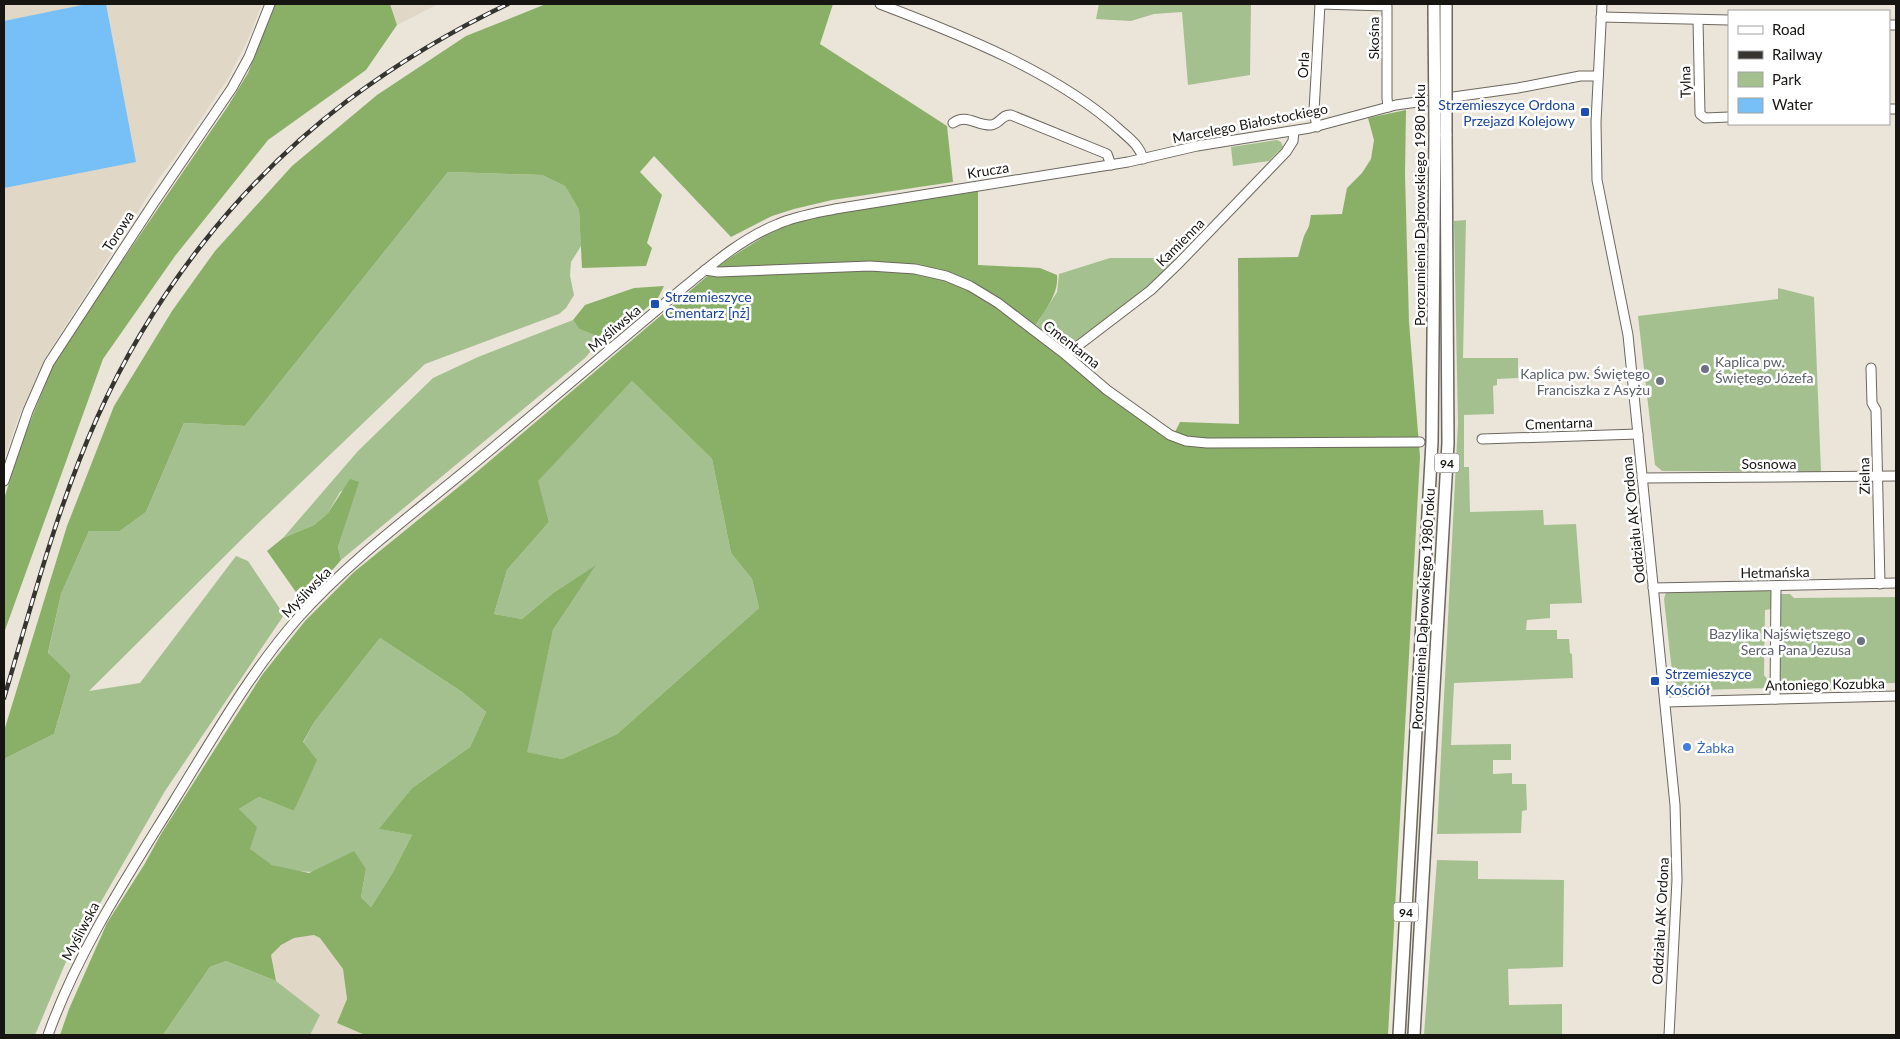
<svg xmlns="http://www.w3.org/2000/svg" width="1900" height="1039" font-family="Lato,sans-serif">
  <rect width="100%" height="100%" fill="#eae4d9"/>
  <!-- built -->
  <g fill="#e0d7c6">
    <path d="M4,4H262L249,37L229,77L178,153L158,180L45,358L19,416L4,459Z"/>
    <path d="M390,4H438L397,25Z"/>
    <path d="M314,935L320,938L343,969L347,999L337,1023L365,1035H310L320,1015L276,981L271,955L281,945L294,938Z"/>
  </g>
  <!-- green -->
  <g fill="#a5c08f">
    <path d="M1099,4H1251L1250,75L1188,85L1182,12L1154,14L1131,21L1096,19Z"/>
    <path d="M1277,140L1281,142L1283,147L1269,161L1233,166L1231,147Z"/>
    <path d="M448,172L542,175L565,186L579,210L581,246L571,262L570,276L574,295L566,308L559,314L425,364L246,535L89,691L140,683L236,556L248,561L284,615L165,791L65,964L35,1035H4V759L54,734L71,675L48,654L61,594L89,531H120L146,512L184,423L245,426Z"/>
    <path d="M1466,220L1463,358H1518V378L1497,379V385L1493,386L1494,414L1464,415V467H1469L1470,512L1543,510L1544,525L1576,524L1582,603L1550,604V618L1527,620L1526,630H1557V639H1569L1570,653L1572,654L1573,678L1454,683L1451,745L1511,744V760H1493V774L1512,773V784H1526L1527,810L1522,811L1521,833L1437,834L1458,423L1454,221Z"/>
    <path d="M1110,258H1174L1177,262L1150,288L1066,352L1033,330L1057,292L1059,274Z"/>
    <path d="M1778,288L1814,297L1821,472L1662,471L1655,465L1638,316L1778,299Z"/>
    <path d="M573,320L579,329L602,338L585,358L341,560L338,547L358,482L340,492L328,513L314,525L283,538L358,451L433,378L478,357Z"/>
    <path d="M632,381L712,459L731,553L752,579L759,608L617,734L562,759L526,752L553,630L595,566L553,593L522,619L494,614L507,570L549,522L537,481Z"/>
    <path d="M1767,590L1771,591L1772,609L1765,610L1764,675L1767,679H1771V688L1698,690V693H1676L1673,681L1664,599L1666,592Z"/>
    <path d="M1780,594H1790L1794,598L1896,597V683L1833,684L1832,690L1779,691Z"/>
    <path d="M380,638L462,692L486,712L470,747L412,788L380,829L412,835L393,872L371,907L361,897L366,869C331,871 277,880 251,850C246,843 242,818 239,809L259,797L294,811L316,760L303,743L315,721Z"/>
    <path d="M1437,860L1478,861V879L1564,880L1563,967L1508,969L1509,1005L1562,1004V1034L1424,1035Z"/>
    <path d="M226,961L276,981L320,1015L310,1035H163L210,967Z"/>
  </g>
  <!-- forest -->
  <g fill="#8ab068" fill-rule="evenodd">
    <path d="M275,4H390L397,25L366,70L268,140L175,256L103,359L4,633V499L21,444L56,358L228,106L248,73Z"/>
    <path d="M546,4H833L820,44L947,126L953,182L832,200L794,209L772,216L731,237L654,156L640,172L662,195L647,243L652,248L646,266L582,268L579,210L565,186L542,175L448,172L245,426L184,423L146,512L120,531H89L61,594L48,653L71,675L54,734L4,759V731L67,526L114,406L172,311L215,251L292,166L377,95L466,36Z"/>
    <path d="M1406,110L1405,174L1409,322L1420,457L1388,1035H365L337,1023L347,999L343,969L320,938L314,935L294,938L281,945L271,955L276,981L226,961L210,967L163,1035H60L69,1009L107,923L144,865L161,834L262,675L305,621L354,572L472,476L725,261L771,232L803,220L837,213L978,190V265L1040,268L1057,275C1059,296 1042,314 1032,331L1063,354L1062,358L1148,425L1169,437L1174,434L1180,422L1239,424L1238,258L1298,257L1304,236L1309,226L1311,215L1342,214L1347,188L1362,173L1371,159L1374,140L1368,118ZM632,381L712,459L731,553L752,579L759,608L617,734L562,759L527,752L553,630L596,565L553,593L522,619L494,614L507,570L549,522L538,481ZM380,638L462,692L486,712L470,747L412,788L379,829L412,835L393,872L371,907L361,897L366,869L354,851L309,873L272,865L250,849L257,827L239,809L259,797L294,811L317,760L303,742L315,721Z"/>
    <path d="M664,286L658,298L629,323L609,335L602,338L579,329L573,320L585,305L634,288Z"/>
    <path d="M350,479L359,482L338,547L341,560C329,575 316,586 298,595L267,551L283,538L314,525L328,513Z"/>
  </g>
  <!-- water -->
  <path fill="#77c0f7" d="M87,4H106L136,162L4,188V21Z"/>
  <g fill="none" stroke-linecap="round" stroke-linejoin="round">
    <defs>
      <g id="minor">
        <path d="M880,4C959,34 1058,73 1120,130C1130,139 1140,146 1143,159"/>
        <path d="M1320,4L1387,6V98L1388,107"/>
        <path d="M1602,4L1596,122L1597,180L1628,335L1675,805L1677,880L1669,1035"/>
        <path d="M1601,17L1729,20"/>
        <path d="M1698,20L1700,114L1705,118L1729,117"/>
        <path d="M1889,25H1896"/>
        <path d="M1889,109H1896"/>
        <path d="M953,123C966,113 977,126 991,125C1000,124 1002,114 1011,115L1107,154L1111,165"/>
        <path d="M1317,127L1314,111L1320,4"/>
        <path d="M705,270L718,272L870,266L915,269L946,276L970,286L998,303L1066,355L1107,390L1170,435L1186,441L1207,443L1420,442"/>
        <path d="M1066,355L1151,290L1179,263L1286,152L1293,141L1294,131"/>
        <path d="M1871,368L1872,403L1876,410L1880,584"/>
        <path d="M1482,439L1638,434"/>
        <path d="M1642,478L1896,476"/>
        <path d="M4,481L28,411L49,363L153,204L232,88L249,57L270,4"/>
        <path d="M1653,588L1896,583"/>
        <path d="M1775,699L1776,586"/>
        <path d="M1665,702L1896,696"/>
        <path d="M48,1035C78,951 127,877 174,801C213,738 249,674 298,618C346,564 405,520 460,475C537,412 612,347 688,284C716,261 745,237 778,224C796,216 816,213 835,209L1128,162L1197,146L1310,128L1396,105L1518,88L1580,76H1598"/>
      </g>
      <g id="major">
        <path d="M1399,1035L1432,442L1435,133"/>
        <path d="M1414,1035L1448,443L1446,134"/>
      </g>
    </defs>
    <!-- minor casing -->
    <use href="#minor" stroke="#6c675e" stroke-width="11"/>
    <!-- major casing -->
    <use href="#major" stroke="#6c675e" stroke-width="14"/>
    <!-- minor -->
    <use href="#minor" stroke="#fff" stroke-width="9"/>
    <!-- major -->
    <use href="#major" stroke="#fff" stroke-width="11"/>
    <defs>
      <path id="rail" d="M4,698C32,604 57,507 97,418C152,295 240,182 347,101C398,63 451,31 508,4"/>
    </defs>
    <!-- rail casing -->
    <use href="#rail" stroke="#373530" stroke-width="4.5"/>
    <!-- rail -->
    <use href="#rail" stroke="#fff" stroke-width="2.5" stroke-dasharray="8" stroke-linecap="butt"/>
    <defs>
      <g id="major-bridge">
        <path d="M1434,4L1435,133"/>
        <path d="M1446,4V134"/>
      </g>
    </defs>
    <!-- major-bridge casing -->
    <use href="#major-bridge" stroke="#6c675e" stroke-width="14" stroke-linecap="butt"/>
    <!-- major-bridge -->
    <use href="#major-bridge" stroke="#fff" stroke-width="11"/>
  </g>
  <!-- markers -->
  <g fill="#1a4fb4" stroke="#fff" stroke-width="2">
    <rect x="1580" y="107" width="10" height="10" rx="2.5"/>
    <rect x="650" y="299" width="10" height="10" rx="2.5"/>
    <rect x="1650" y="676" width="10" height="10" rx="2.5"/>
  </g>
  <g fill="#6b7280" stroke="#fff" stroke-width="2">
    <circle cx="1705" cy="369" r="5"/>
    <circle cx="1660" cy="381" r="5"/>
    <circle cx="1861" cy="641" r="5"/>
  </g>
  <circle fill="#3f7fe0" stroke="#fff" stroke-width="2" cx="1687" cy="747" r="5"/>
  <g text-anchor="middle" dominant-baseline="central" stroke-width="5" stroke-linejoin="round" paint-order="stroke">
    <!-- shield labels -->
    <g fill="#fff" stroke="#5d5b59" stroke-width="1">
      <rect x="1434.5" y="453.5" width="25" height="19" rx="4"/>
      <rect x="1393.5" y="902.5" width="25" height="19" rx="4"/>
    </g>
    <g font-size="12" font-weight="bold" fill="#171512">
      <text x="1447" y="463">94</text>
      <text x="1406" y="912">94</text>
    </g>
    <!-- street labels -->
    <g font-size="14" fill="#171512" stroke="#fff">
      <text transform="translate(1373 38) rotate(-90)">Skośna</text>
      <text transform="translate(1303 65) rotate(-87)">Orla</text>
      <text transform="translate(1685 82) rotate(-91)">Tylna</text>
      <text transform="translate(1250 123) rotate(-11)">Marcelego Białostockiego</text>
      <text transform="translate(988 170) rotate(-9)">Krucza</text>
      <text transform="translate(1419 205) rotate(-90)">Porozumienia Dąbrowskiego 1980 roku</text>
      <text transform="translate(118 231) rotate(-57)">Torowa</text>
      <text transform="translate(1180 242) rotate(-45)">Kamienna</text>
      <text transform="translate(614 328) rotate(-40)">Myśliwska</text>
      <text transform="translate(1072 344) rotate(38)">Cmentarna</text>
      <text transform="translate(1559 423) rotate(-2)">Cmentarna</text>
      <text x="1769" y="463">Sosnowa</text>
      <text transform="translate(1864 476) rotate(-91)">Zielna</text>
      <text transform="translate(1633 520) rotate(-96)">Oddziału AK Ordona</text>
      <text transform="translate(1775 572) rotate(-1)">Hetmańska</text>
      <text transform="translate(306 592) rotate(-46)">Myśliwska</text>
      <text transform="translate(1423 609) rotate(-87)">Porozumienia Dąbrowskiego 1980 roku</text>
      <text transform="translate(1825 684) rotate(-1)">Antoniego Kozubka</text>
      <text transform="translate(1660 921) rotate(-87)">Oddziału AK Ordona</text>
      <text transform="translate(80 931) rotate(-62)">Myśliwska</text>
    </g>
    <!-- transit labels -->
    <g font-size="14" fill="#164399" stroke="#fff" text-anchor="start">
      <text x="1575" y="104" text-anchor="end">Strzemieszyce Ordona<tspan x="1575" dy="16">Przejazd Kolejowy</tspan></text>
      <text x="665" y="296">Strzemieszyce<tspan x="665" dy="16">Cmentarz [nż]</tspan></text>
      <text x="1665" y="673">Strzemieszyce<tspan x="1665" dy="16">Kościół</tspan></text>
    </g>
    <!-- worship labels -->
    <g font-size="14" fill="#5b616d" stroke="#fff" text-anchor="end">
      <text x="1715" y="361" text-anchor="start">Kaplica pw.<tspan x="1715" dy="16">Świętego Józefa</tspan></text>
      <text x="1650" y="373">Kaplica pw. Świętego<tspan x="1650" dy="16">Franciszka z Asyżu</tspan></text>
      <text x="1851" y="633">Bazylika Najświętszego<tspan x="1851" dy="16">Serca Pana Jezusa</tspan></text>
    </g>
    <!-- shop labels -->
    <g font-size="14" fill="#366cbe" stroke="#fff" text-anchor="start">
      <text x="1697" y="747">Żabka</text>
    </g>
  </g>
  <!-- border -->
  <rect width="1900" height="1039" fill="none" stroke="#171512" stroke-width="10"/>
  <!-- legend -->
  <rect x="1728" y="10" width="162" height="115" fill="#ffffff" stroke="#a2a1a0"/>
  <rect x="1738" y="26" width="25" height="8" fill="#ffffff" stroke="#a2a1a0"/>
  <text x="1772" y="35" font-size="15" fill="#171512">Road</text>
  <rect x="1738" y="51" width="25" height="8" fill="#373530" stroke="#a2a1a0"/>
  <text x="1772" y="60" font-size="15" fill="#171512">Railway</text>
  <rect x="1738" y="72" width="25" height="15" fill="#a5c08f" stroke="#a2a1a0"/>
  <text x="1772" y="85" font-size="15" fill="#171512">Park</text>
  <rect x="1738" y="98" width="25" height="15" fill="#77c0f7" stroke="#a2a1a0"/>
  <text x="1772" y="110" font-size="15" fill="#171512">Water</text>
</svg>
